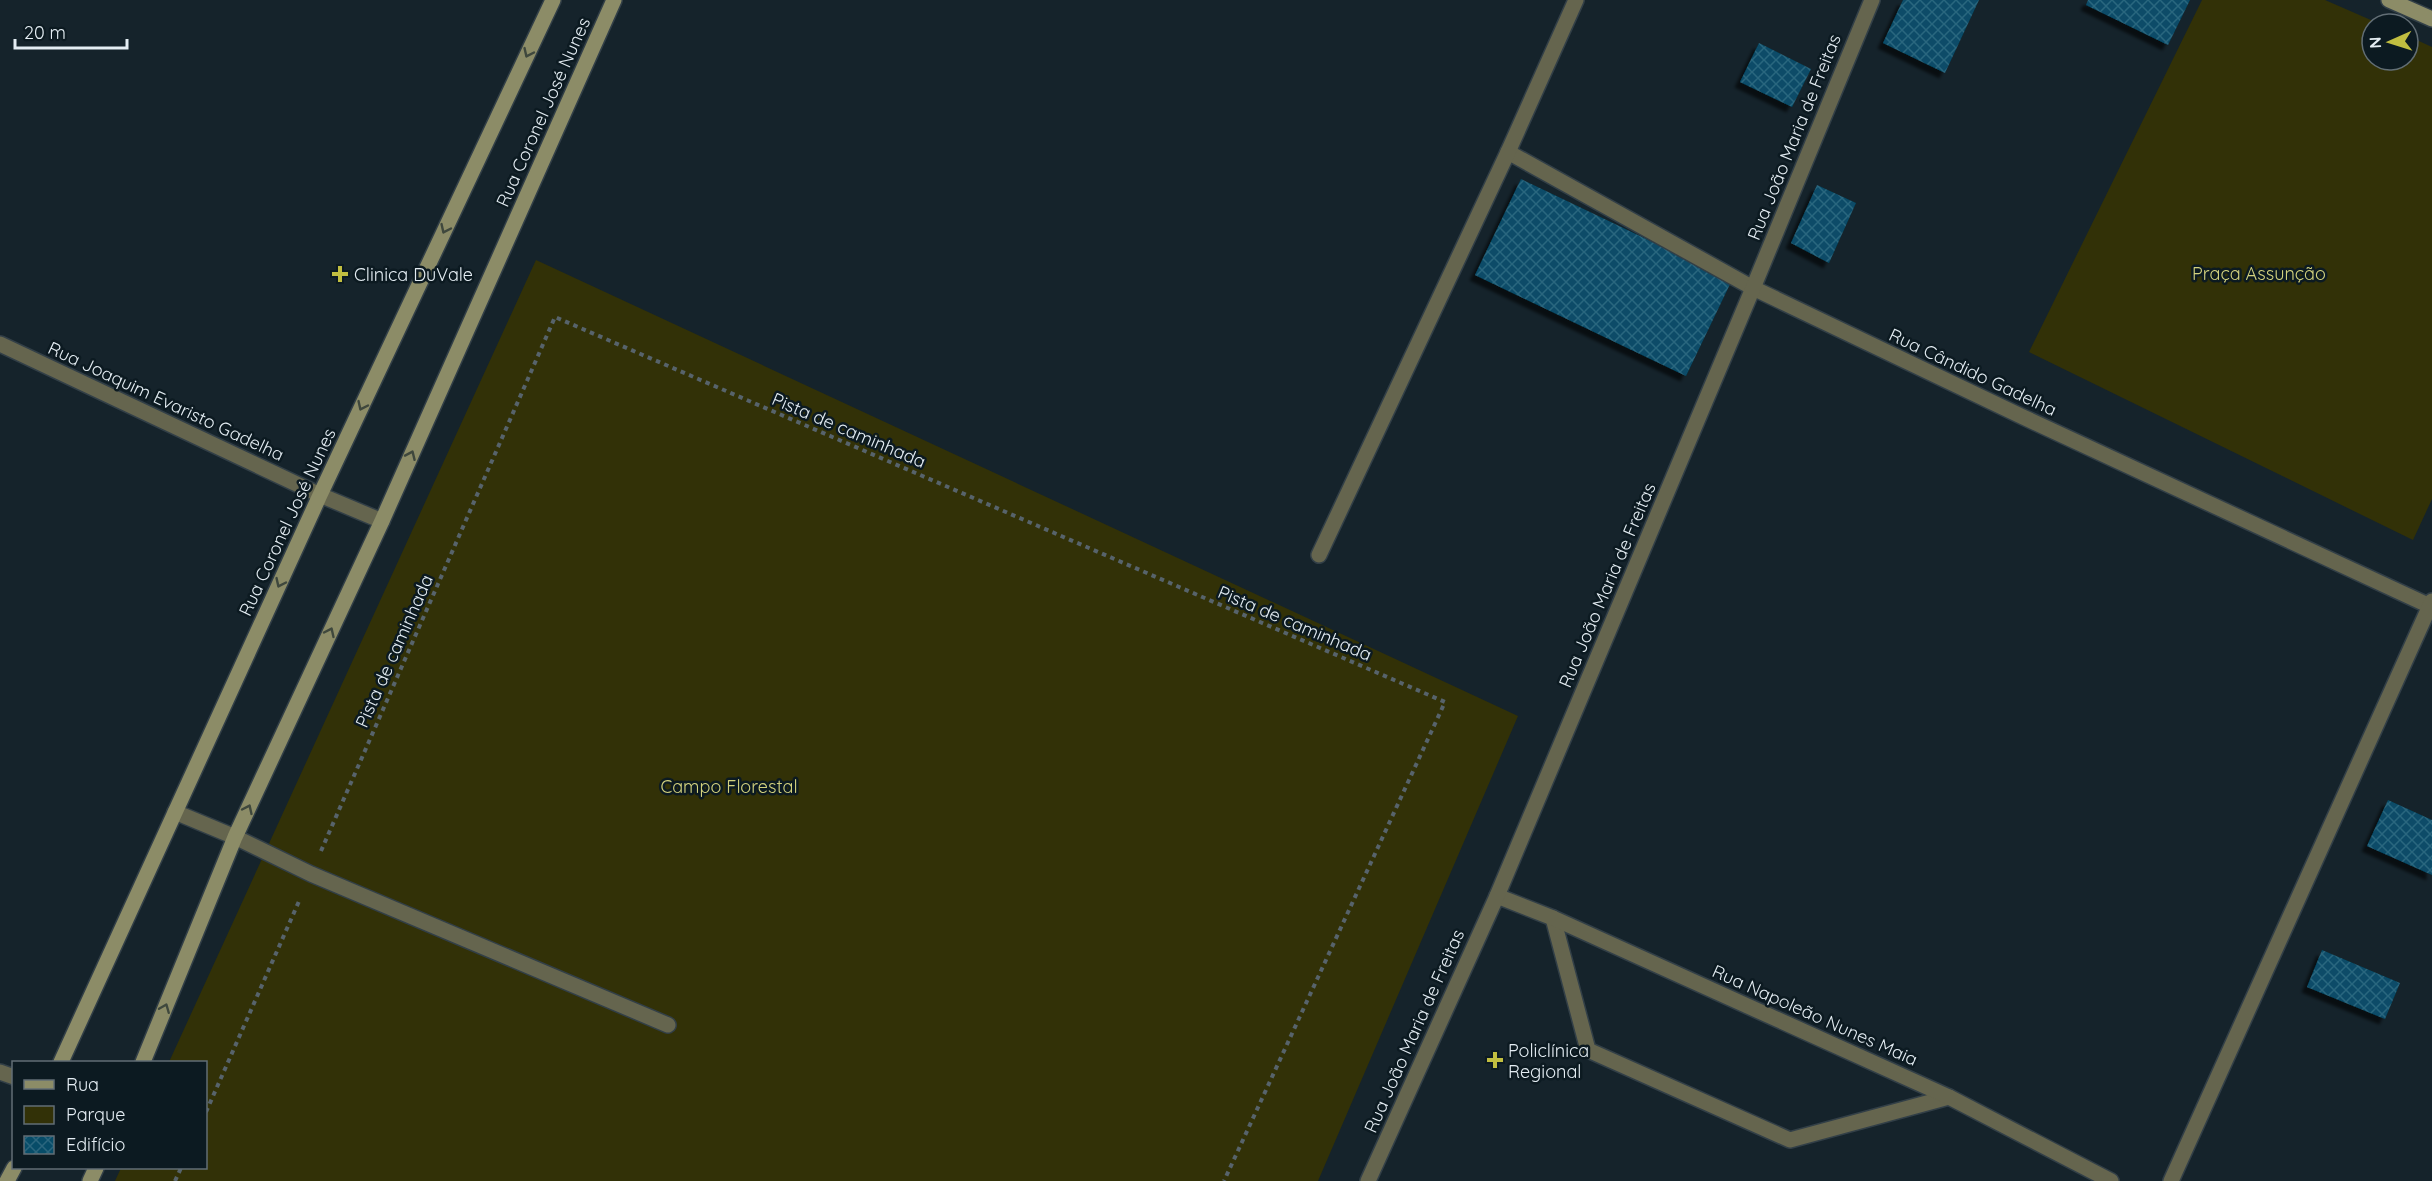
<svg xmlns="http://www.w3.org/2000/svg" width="2432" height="1181" font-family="Quicksand,sans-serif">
  <defs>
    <pattern id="building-cross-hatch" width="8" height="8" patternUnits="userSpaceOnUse" patternTransform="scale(1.5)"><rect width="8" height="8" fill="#074c68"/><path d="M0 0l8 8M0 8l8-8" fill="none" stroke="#2b667e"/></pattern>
    <filter id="shadow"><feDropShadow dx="-5.5" dy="5.5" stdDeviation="1.5" flood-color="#0009"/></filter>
  </defs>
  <rect width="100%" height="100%" fill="#15232b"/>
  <!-- green -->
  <g fill="#323107">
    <path d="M2202,0H2325L2380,24H2372V60H2408V36L2432,47V499L2413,540L2029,352Z"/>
    <path d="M536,260L1518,716L1318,1181H115L121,1168H206V1062H169Z"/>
  </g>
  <!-- building -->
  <g fill="url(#building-cross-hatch)" filter="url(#shadow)">
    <path d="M1903,0H1979L1945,73L1883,43Z"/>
    <path d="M2088,0H2190L2168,45L2086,5Z"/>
    <path d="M1759,43L1811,69L1792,107L1740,82Z"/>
    <path d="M1521,179L1732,280L1686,376L1475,275Z"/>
    <path d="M1817,185L1856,203L1829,263L1791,243Z"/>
    <path d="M2388,800L2432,820V875L2367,846Z"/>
    <path d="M2322,950L2400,983L2385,1019L2307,987Z"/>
  </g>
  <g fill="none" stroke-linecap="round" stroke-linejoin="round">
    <defs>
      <g id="lane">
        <path d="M175,812L235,837L311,874L668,1025"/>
        <path d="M1553,918L1588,1050L1790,1140L1949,1097"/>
      </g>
      <g id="street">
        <path d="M1508,152L1753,288L2023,417L2432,607"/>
        <path d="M0,344L320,495L382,521"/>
        <path d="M1319,555L1508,152L1576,0"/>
        <path d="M1497,896L1553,918L1949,1097L2111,1181"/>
        <path d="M0,1072L14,1077"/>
        <path d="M1368,1181L1497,896L1753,288L1872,0"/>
        <path d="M2171,1181L2432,601"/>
      </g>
      <g id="secondary">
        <path d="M2389,0L2432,19"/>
        <path d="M61,1062L320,495L553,0"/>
        <path d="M143,1062L235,837L382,521L614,0"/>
        <path d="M7,1181L14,1168"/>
        <path d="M90,1181L96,1168"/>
      </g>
    </defs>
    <!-- lane casing -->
    <use href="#lane" stroke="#323f47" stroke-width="18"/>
    <!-- street casing -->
    <use href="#street" stroke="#323f47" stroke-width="18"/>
    <!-- secondary casing -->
    <use href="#secondary" stroke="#323f47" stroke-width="18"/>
    <!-- path -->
    <g stroke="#57636b" stroke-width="4" stroke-dasharray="4.5 4.5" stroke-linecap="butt">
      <path d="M321,851L555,317L1445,702L1224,1181"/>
      <path d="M206,1112L300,899"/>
      <path d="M175,1181L181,1168"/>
    </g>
    <!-- lane -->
    <use href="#lane" stroke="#65654e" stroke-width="15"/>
    <!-- street -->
    <use href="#street" stroke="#65654e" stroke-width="15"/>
    <!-- secondary -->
    <use href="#secondary" stroke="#8c8c67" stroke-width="15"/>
  </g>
  <!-- one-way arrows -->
  <defs><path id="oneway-chevron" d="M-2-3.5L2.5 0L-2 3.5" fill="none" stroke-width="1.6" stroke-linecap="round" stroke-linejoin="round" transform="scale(1.5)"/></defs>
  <g stroke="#3f483d">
    <use href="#oneway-chevron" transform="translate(528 53) rotate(115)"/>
    <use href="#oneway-chevron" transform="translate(445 229) rotate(115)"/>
    <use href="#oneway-chevron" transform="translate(362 406) rotate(115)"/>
    <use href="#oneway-chevron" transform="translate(411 455) rotate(-66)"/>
    <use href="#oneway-chevron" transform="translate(280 583) rotate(115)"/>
    <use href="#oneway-chevron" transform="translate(330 632) rotate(-65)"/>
    <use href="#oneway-chevron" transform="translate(248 809) rotate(-65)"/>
    <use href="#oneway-chevron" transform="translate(165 1008) rotate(-68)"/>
  </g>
  <!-- markers -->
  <g fill="#c1be40" stroke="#0c1a21" stroke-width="2">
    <path d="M337 265h6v6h6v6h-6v6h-6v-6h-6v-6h6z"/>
    <path d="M1492 1051h6v6h6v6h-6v6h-6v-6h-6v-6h6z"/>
  </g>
  <g text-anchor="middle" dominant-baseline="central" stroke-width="5" stroke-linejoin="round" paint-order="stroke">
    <!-- street labels -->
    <g font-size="18" fill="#e4edf3" stroke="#0c1a21">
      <text transform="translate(543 112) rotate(-66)">Rua Coronel José Nunes</text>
      <text transform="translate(1794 137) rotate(-68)">Rua João Maria de Freitas</text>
      <text transform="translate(1973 372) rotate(25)">Rua Cândido Gadelha</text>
      <text transform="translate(166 401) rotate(25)">Rua Joaquim Evaristo Gadelha</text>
      <text transform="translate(849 430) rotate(23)">Pista de caminhada</text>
      <text transform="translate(287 522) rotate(-65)">Rua Coronel José Nunes</text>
      <text transform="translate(1607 585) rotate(-67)">Rua João Maria de Freitas</text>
      <text transform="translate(1295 623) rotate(23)">Pista de caminhada</text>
      <text transform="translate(394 651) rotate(-66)">Pista de caminhada</text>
      <text transform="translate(1815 1015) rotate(24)">Rua Napoleão Nunes Maia</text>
      <text transform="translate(1414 1031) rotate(-66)">Rua João Maria de Freitas</text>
    </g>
    <!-- park labels -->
    <g font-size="18" fill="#d4d37e" stroke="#0c1a21">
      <text x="2259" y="273">Praça Assunção</text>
      <text x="729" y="786">Campo Florestal</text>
    </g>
    <!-- poi labels -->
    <g font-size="18" fill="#e4edf3" stroke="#0c1a21" text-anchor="start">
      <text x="354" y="274">Clinica DuVale</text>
      <text x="1508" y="1050">Policlínica<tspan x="1508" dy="21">Regional</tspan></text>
    </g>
  </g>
  <!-- legend -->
  <rect x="12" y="1061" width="195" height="108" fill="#0c1a21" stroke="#626e75" stroke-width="1.5"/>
  <rect x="24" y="1080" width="30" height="9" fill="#8c8c67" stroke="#626e75" stroke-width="1.5"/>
  <text x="66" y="1091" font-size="18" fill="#e4edf3">Rua</text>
  <rect x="24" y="1106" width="30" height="18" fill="#323107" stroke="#626e75" stroke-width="1.5"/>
  <text x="66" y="1121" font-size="18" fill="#e4edf3">Parque</text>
  <rect x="24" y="1136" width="30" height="18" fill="url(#building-cross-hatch)" stroke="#626e75" stroke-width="1.5"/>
  <text x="66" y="1151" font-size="18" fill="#e4edf3">Edifício</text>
  <!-- north arrow -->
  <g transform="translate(2390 42) rotate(267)"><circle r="28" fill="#0c1a21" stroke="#626e75" stroke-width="1.5"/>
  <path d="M0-4.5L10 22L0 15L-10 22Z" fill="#c1be40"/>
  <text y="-9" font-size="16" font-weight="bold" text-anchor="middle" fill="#e4edf3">N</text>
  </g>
  <!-- scale -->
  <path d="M15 39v9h112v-9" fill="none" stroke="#e4edf3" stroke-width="3"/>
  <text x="24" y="39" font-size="18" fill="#e4edf3" stroke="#0c1a21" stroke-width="4.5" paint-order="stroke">20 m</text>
</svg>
